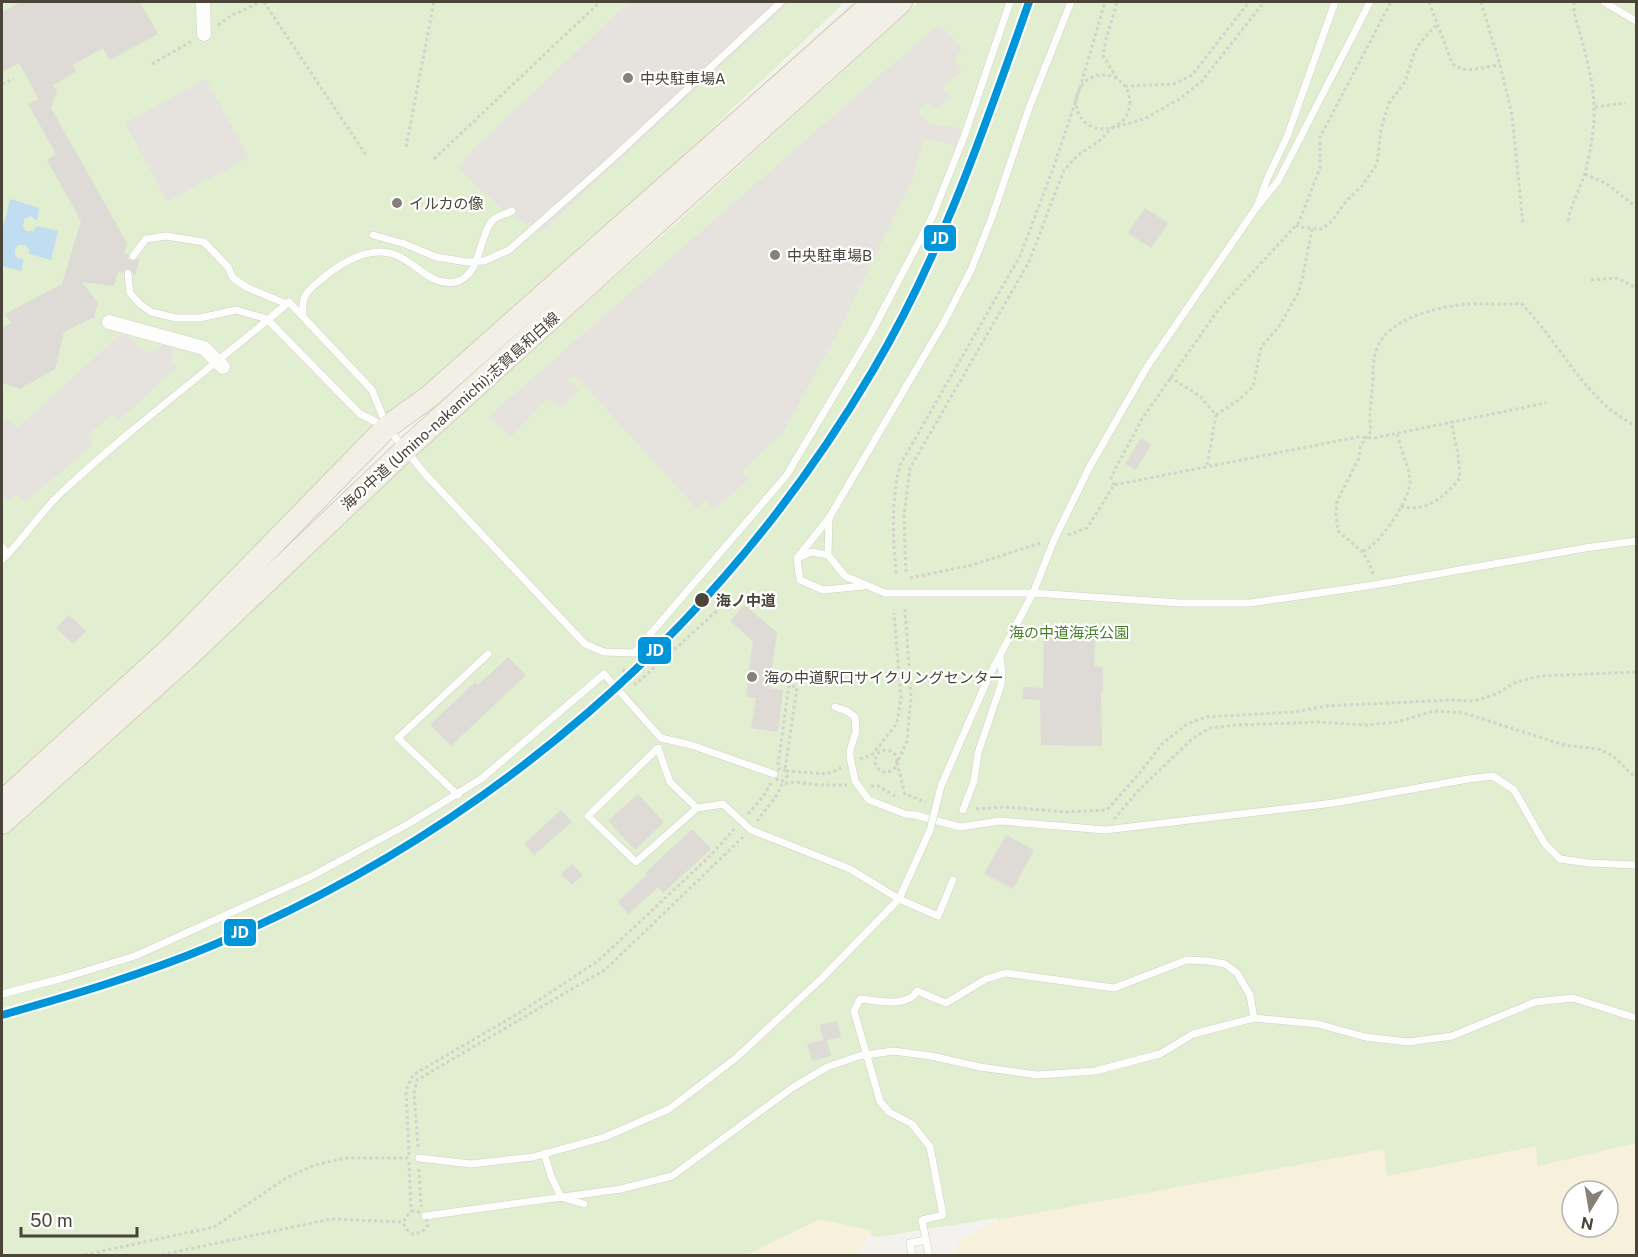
<svg xmlns="http://www.w3.org/2000/svg" width="1638" height="1257" font-family="'Public Sans','Noto Sans JP',sans-serif">
  <rect width="100%" height="100%" fill="#f4f2ee"/>
  <!-- green -->
  <g fill="#e1eecf">
    <path d="M2,2H845L699,140L742,103L854,2H863L2,794Z"/>
    <path d="M919,2H1636V1153L1538,1176L1382,1181L1092,1203L998,1220L997,1218L878,1237L827,1227L764,1255H2V833L378,487L682,218Z"/>
  </g>
  <!-- sand -->
  <g fill="#f7f0da" fill-rule="evenodd">
    <path d="M1636,1143V1255H954L959,1241L998,1220L1384,1149L1387,1176L1536,1146L1538,1166ZM1572,1191H1608V1227H1572Z"/>
    <path d="M820,1219L873,1231L858,1252L861,1255H746Z"/>
  </g>
  <!-- parking -->
  <g fill="#e6e3df">
    <path d="M629,2H790L542,231L510,216L481,190L459,167L467,155Z"/>
    <path d="M939,24L962,48L954,60L962,71L943,87L950,99L933,109L927,101L918,111L929,124L961,128L956,146L924,138L913,178L838,332L782,434L742,470L748,480L713,510L706,500L696,508L575,375L568,380L579,390L560,408L548,398L511,437L489,416Z"/>
    <path d="M206,79L249,158L167,201L125,123Z"/>
    <path d="M123,332L146,352L158,350L161,340L176,344L171,360L177,367L119,420L113,413L86,437L93,445L24,503L17,493L8,501L2,494V427L7,418L17,428Z"/>
  </g>
  <!-- water -->
  <path fill="#c0ddf1" d="M10,199L39,208L37,221L31,216L24,219L23,227L26,231H33L37,226L58,231L51,260L29,254V249C22,240 11,247 16,257L24,260L21,271L2,266V232Z"/>
  <!-- building -->
  <g fill="#dedbd6">
    <path d="M21,2H140L158,34L110,60L103,48L73,65L76,72L53,85L57,92L51,108L127,243L124,253L128,254V259L132,261L140,258L135,276L130,269H125L123,273L118,272L114,286L82,282L98,303L94,317L64,332L55,369L20,389L2,383V328L11,323L5,314L62,284L81,221L47,160L56,154L28,104L38,99L28,79L19,63L2,72V12Z"/>
    <path d="M1145,208L1168,223L1151,248L1128,233Z"/>
    <path d="M1141,438L1151,445L1136,470L1125,464Z"/>
    <path d="M744,605L777,632L769,688L783,690L778,732L751,728L756,698L746,696L753,641L730,621Z"/>
    <path d="M69,615L86,631L73,644L56,628Z"/>
    <path d="M1044,636L1095,638L1094,666L1103,667V691H1101L1102,746L1041,745L1040,700L1023,699V687L1043,688Z"/>
    <path d="M508,657L526,675L451,746L430,725L475,682L478,685Z"/>
    <path d="M638,794L664,822L635,850L608,821Z"/>
    <path d="M561,810L572,822L534,855L524,844Z"/>
    <path d="M692,829L711,849L663,893L658,887L629,914L618,902L646,875L645,873Z"/>
    <path d="M1006,835L1034,850L1013,889L984,874Z"/>
    <path d="M572,864L583,875L572,885L561,874Z"/>
    <path d="M837,1021L841,1037L827,1040L831,1056L812,1061L807,1044L823,1040L820,1025Z"/>
  </g>
  <g fill="none" stroke-linecap="round" stroke-linejoin="round">
    <defs>
      <g id="lane">
        <path d="M1604,2L1636,21"/>
        <path d="M1258,204L1268,177L1287,137L1335,2"/>
        <path d="M373,235L405,244L436,257L467,262L484,261L509,250L611,160L781,2"/>
        <path d="M133,256L146,239L166,236L204,242L228,267L233,278L248,288L287,304"/>
        <path d="M128,274L130,293L140,304L151,312L176,318H200L236,310L267,319L360,414L382,425"/>
        <path d="M303,316C301,295 307,291 323,278C342,262 372,244 398,256C417,264 432,287 455,282C481,277 479,235 492,221C496,216 506,214 512,211"/>
        <path d="M829,518L828,555L845,576L885,593H1033L1180,603H1250L1374,585L1585,548L1636,541"/>
        <path d="M2,547L8,554"/>
        <path d="M800,557L812,552L828,555"/>
        <path d="M2,560C24,539 40,512 62,492C134,425 214,366 289,302L372,390L387,427L425,474L585,644L604,652L634,653L786,476L870,335L933,215L964,137L1010,2"/>
        <path d="M864,586L823,590L800,580L797,558L829,518L944,322L971,270L992,217L1029,108L1071,2"/>
        <path d="M835,707L847,711L855,717L856,732L850,750V757L855,781L869,800L905,814L915,815L960,827L1000,821L1105,830L1334,803L1468,779L1493,776L1514,790L1545,844L1560,859L1589,863L1636,865"/>
        <path d="M941,786L989,676L1033,593L1054,540L1089,468L1147,367L1256,208L1278,181L1370,2"/>
        <path d="M458,795L398,738L488,654"/>
        <path d="M697,808L670,782L658,748L588,816L636,862L697,808L723,804L751,830L850,869L899,899L938,916L953,880"/>
        <path d="M963,810L974,781L978,753L1001,685L1002,673L1000,657"/>
        <path d="M2,994L63,978L135,956L310,877L408,824L481,779L604,674L661,738L691,745L774,774"/>
        <path d="M544,1153L551,1176L561,1197L584,1204"/>
        <path d="M419,1158L471,1164L533,1157L605,1137L669,1109L736,1058L822,978L899,899L930,830"/>
        <path d="M425,1216L621,1189L672,1176L792,1088L827,1067L859,1056L893,1051L931,1056L980,1067L1037,1075L1095,1071L1160,1054L1193,1034L1254,1018L1318,1024L1365,1037L1408,1042L1452,1036L1535,1002L1573,998L1636,1018"/>
        <path d="M912,1256L910,1243L926,1240"/>
        <path d="M929,1256L922,1220L943,1215L930,1147L912,1124L889,1112L880,1101L854,1011L860,999C876,1000 907,1009 917,991L946,1003L986,979L1006,973L1114,988L1187,960L1208,961L1225,964L1237,973L1250,995L1254,1018"/>
      </g>
      <g id="street">
        <path d="M203,2L204,34"/>
        <path d="M109,322L204,348L223,367"/>
      </g>
      <g id="primary">
        <path d="M2,802L175,644L387,427L430,396L874,2"/>
        <path d="M2,823L185,659L406,449L901,2"/>
      </g>
    </defs>
    <!-- lane casing -->
    <use href="#lane" stroke="#d2d0cb" stroke-width="8"/>
    <!-- street casing -->
    <use href="#street" stroke="#d2d0cb" stroke-width="15"/>
    <!-- primary casing -->
    <use href="#primary" stroke="#d6cebb" stroke-width="24"/>
    <!-- path -->
    <g stroke="#d3d2cc" stroke-width="3" stroke-dasharray="3 3" stroke-linecap="butt">
      <path d="M264,2L366,155"/>
      <path d="M1429,2L1452,63C1465,76 1484,66 1500,65"/>
      <path d="M1481,2L1500,65L1512,115L1523,225"/>
      <path d="M218,25L232,15L261,2"/>
      <path d="M152,64L192,41"/>
      <circle cx="1103" cy="102" r="27"/>
      <path d="M1117,78L1103,56L1106,39L1117,2"/>
      <path d="M2,84L14,79"/>
      <path d="M1125,86L1174,84L1192,75L1249,2"/>
      <path d="M1595,107L1626,103"/>
      <path d="M406,147L434,2"/>
      <path d="M434,159L600,2"/>
      <path d="M1585,174L1607,184L1636,207"/>
      <path d="M1568,221C1571,202 1583,185 1587,165C1591,147 1595,125 1594,106C1593,75 1582,42 1574,12V2"/>
      <path d="M1296,225L1299,227L1321,229L1332,221L1347,200L1362,186L1377,164L1381,129L1389,103L1405,82L1414,53L1420,43L1434,27L1438,26"/>
      <path d="M1591,280L1617,278L1636,288"/>
      <path d="M1170,377L1200,396L1216,415L1207,466"/>
      <path d="M1216,415L1237,401L1253,387L1261,347L1280,325L1298,293L1302,280L1312,229"/>
      <path d="M1114,485L1111,477L1142,419L1218,310L1299,222L1320,168V137L1391,2"/>
      <path d="M1401,506C1426,514 1446,495 1460,478L1458,454L1451,422"/>
      <path d="M1068,535L1087,528L1114,485L1358,437L1374,438L1546,403"/>
      <path d="M1363,551C1380,545 1412,497 1410,479C1408,464 1400,448 1397,433"/>
      <path d="M906,572L904,515L910,468L1029,262L1064,170L1078,155L1098,142L1112,128L1144,119L1181,98L1202,81L1264,2"/>
      <path d="M896,573C893,537 891,501 900,465L1020,256L1054,166L1080,88L1105,2"/>
      <path d="M1373,574C1366,550 1356,547 1338,531L1336,514L1337,501L1358,460L1361,445L1371,431C1368,414 1372,397 1373,380C1373,369 1373,357 1377,348C1389,317 1441,306 1470,304C1488,303 1503,306 1521,303C1551,334 1572,373 1602,402C1611,412 1625,419 1636,427"/>
      <path d="M910,578L972,565L1041,543"/>
      <path d="M905,609L911,697L907,741L897,763L905,794L926,802"/>
      <path d="M623,669L627,677L636,684L719,609"/>
      <circle cx="886" cy="761" r="11"/>
      <path d="M860,759L873,754L897,723L901,698L894,613"/>
      <path d="M778,765L789,685L797,687L785,770"/>
      <circle cx="781" cy="775" r="6"/>
      <path d="M786,771L827,774L841,768"/>
      <path d="M871,786H878L898,798"/>
      <path d="M976,809L1005,807L1067,812L1107,810L1138,775L1162,744L1187,724L1207,717L1295,712L1326,706L1451,700L1474,701L1496,694L1516,682L1540,676L1636,672"/>
      <path d="M748,814L763,797L771,783"/>
      <path d="M1114,819L1137,792L1193,738L1210,728L1237,725L1318,722L1366,725L1397,722L1434,711L1464,713L1564,745L1599,749L1613,756L1636,778"/>
      <path d="M757,821L777,795L782,784L795,782L820,785H847"/>
      <path d="M418,1147L414,1093L417,1080L606,969L743,837"/>
      <path d="M409,1155L406,1090L413,1075L519,1013L598,961L710,856L735,828"/>
      <path d="M409,1162L411,1211"/>
      <path d="M419,1169L421,1207"/>
      <path d="M411,1211C422,1211 425,1215 428,1225L422,1232L413,1234L406,1229L403,1222Z"/>
      <path d="M79,1256L214,1227L286,1178L315,1165L346,1158H409"/>
      <path d="M156,1256L331,1219L403,1222"/>
    </g>
    <!-- lane -->
    <use href="#lane" stroke="#fdfdfc" stroke-width="7"/>
    <!-- street -->
    <use href="#street" stroke="#fdfdfc" stroke-width="14"/>
    <!-- primary -->
    <use href="#primary" stroke="#f2efe6" stroke-width="22"/>
    <defs>
      <path id="lane-bridge" d="M930,830L941,786"/>
    </defs>
    <!-- lane-bridge casing -->
    <use href="#lane-bridge" stroke="#d2d0cb" stroke-width="8" stroke-linecap="butt"/>
    <!-- lane-bridge -->
    <use href="#lane-bridge" stroke="#fdfdfc" stroke-width="7"/>
    <defs>
      <path id="rail-1" d="M2,1015C73,995 144,974 211,946C488,830 719,631 872,372C941,256 984,129 1029,2"/>
    </defs>
    <!-- rail-1 casing -->
    <use href="#rail-1" stroke="#fff" stroke-width="12"/>
    <!-- rail-1 -->
    <use href="#rail-1" stroke="#0095d9" stroke-width="8"/>
  </g>
  <!-- markers -->
  <g fill="#868178" stroke="#fff" stroke-width="2">
    <circle cx="628" cy="78" r="6"/>
    <circle cx="397" cy="203" r="6"/>
    <circle cx="775" cy="255" r="6"/>
    <circle cx="752" cy="677" r="6"/>
  </g>
  <circle fill="#4b4439" stroke="#fff" stroke-width="2" cx="702" cy="600" r="8"/>
  <g text-anchor="middle" dominant-baseline="central" stroke-width="4.5" stroke-linejoin="round" paint-order="stroke">
    <!-- poi labels -->
    <g font-size="15" fill="#4b4439" stroke="#fff" text-anchor="start">
      <text x="640" y="78">中央駐車場A</text>
      <text x="409" y="203">イルカの像</text>
      <text x="787" y="255">中央駐車場B</text>
      <text x="764" y="677">海の中道駅口サイクリングセンター</text>
    </g>
    <!-- street labels -->
    <g font-size="15" fill="#4b4439" stroke="#fff">
      <text transform="translate(450 411) rotate(-42)">海の中道 (Umino-nakamichi);志賀島和白線</text>
    </g>
    <!-- stop labels -->
    <g font-size="15" font-weight="bold" fill="#4b4439" stroke="#fff" text-anchor="start">
      <text x="716" y="600">海ノ中道</text>
    </g>
    <!-- park labels -->
    <g font-size="15" fill="#4a7f2a" stroke="#fff">
      <text x="1069" y="632">海の中道海浜公園</text>
    </g>
  </g>
  <g stroke="#fff" stroke-width="2">
    <rect x="923" y="224" width="34" height="28" rx="6" fill="#0095d9"/>
    <rect x="637" y="636" width="35" height="29" rx="6" fill="#0095d9"/>
    <rect x="223" y="918" width="34" height="29" rx="6" fill="#0095d9"/>
  </g>
  <g font-size="16" text-anchor="middle" font-weight="bold" fill="#fff">
    <text x="940" y="244">JD</text>
    <text x="655" y="656">JD</text>
    <text x="240" y="938">JD</text>
  </g>
  <!-- border -->
  <rect width="1638" height="1257" fill="none" stroke="#4b4439" stroke-width="6"/>
  <!-- north arrow -->
  <g transform="translate(1590 1209) rotate(191)"><circle r="28" fill="#ffffff" stroke="#b7b4b0" stroke-width="1.5"/>
  <path d="M0-4.5L10 22L0 15L-10 22Z" fill="#868178"/>
  <text y="-9" font-size="16" font-weight="bold" text-anchor="middle" fill="#4b4439">N</text>
  </g>
  <!-- scale -->
  <path d="M21 1227v9h116v-9" fill="none" stroke="#4b4439" stroke-width="3"/>
  <text x="30" y="1227" font-size="18" fill="#4b4439" stroke="#ffffff" stroke-width="4.5" paint-order="stroke">50 m</text>
</svg>
